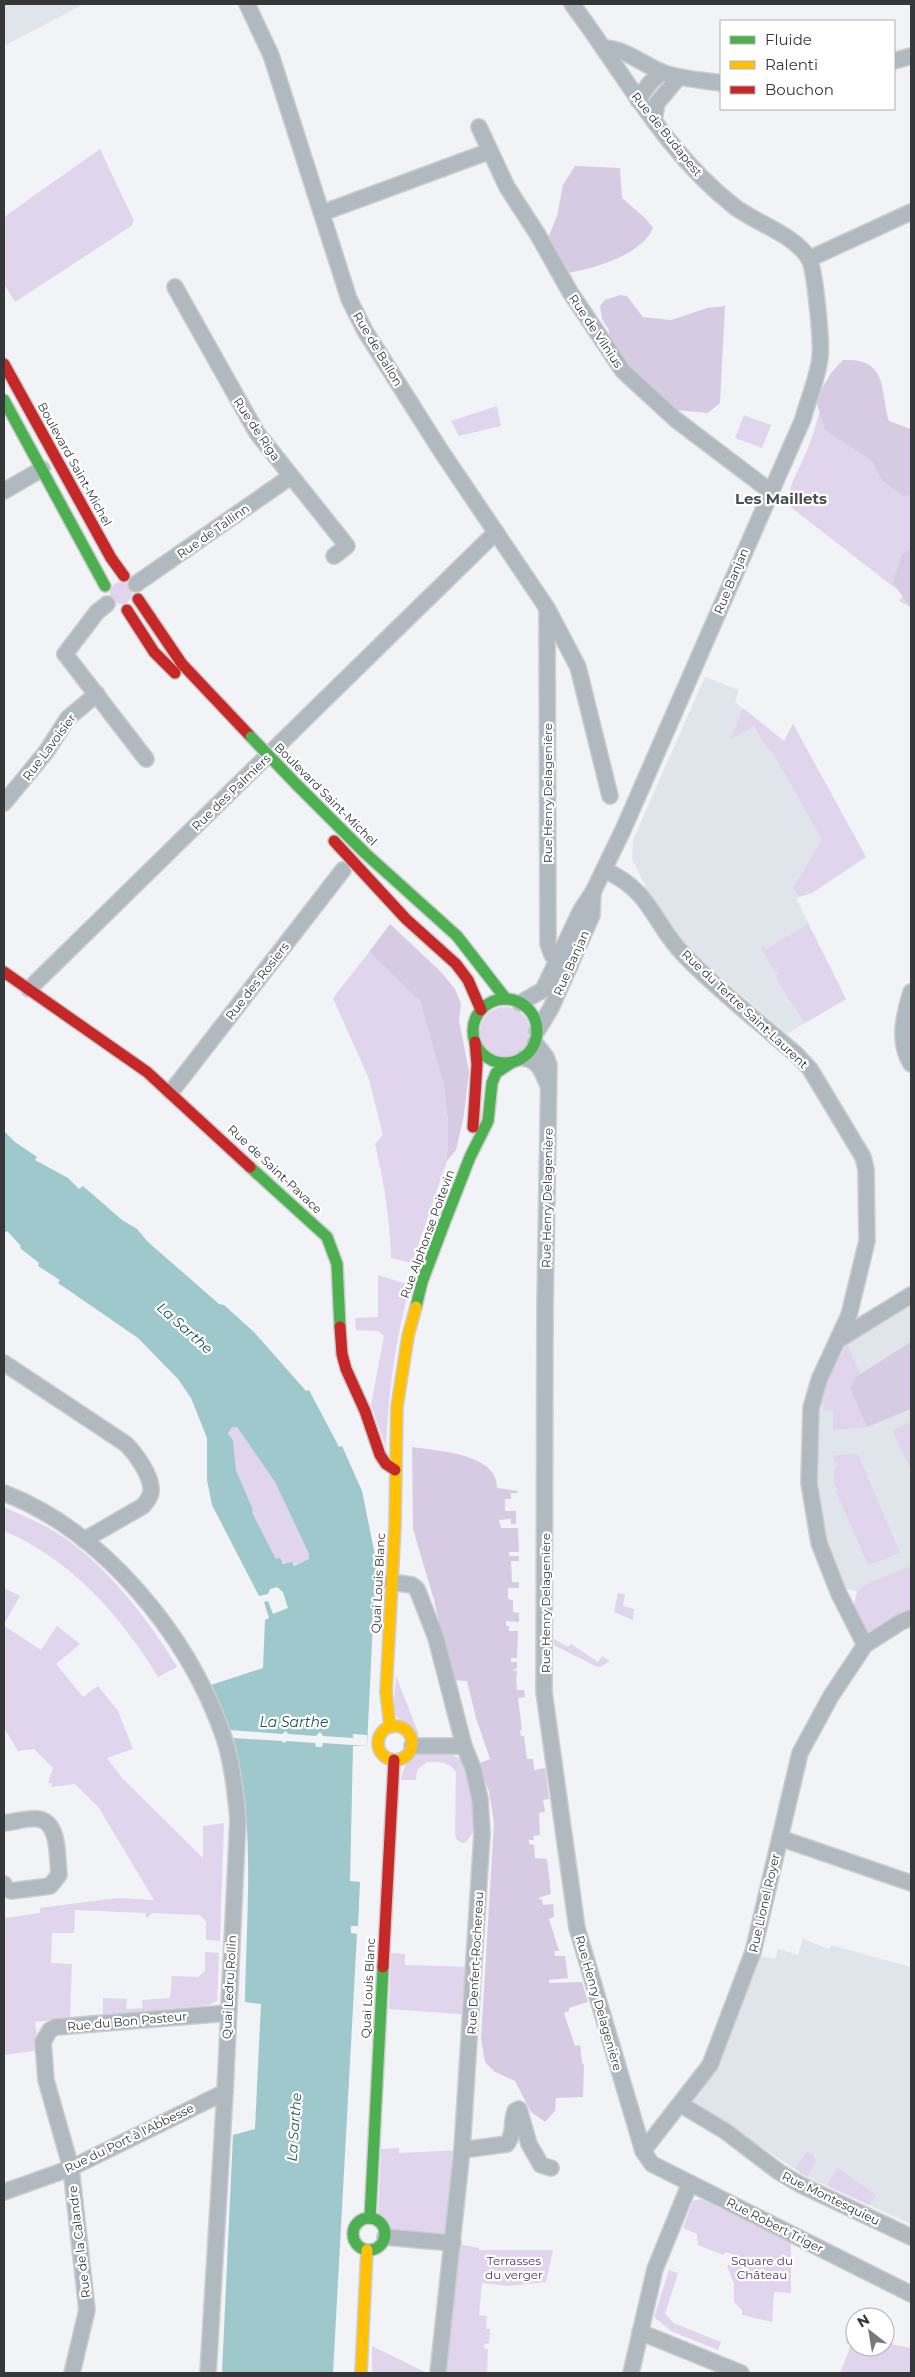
<svg xmlns="http://www.w3.org/2000/svg" width="915" height="2377" font-family="Montserrat,sans-serif">
  <rect width="100%" height="100%" fill="#f1f3f6"/>
  <!-- built -->
  <g fill="#e0e5ec">
    <path d="M4,4H84L4,46Z"/>
    <path d="M705,677L739,690L735,702L784,741L793,724L866,857L812,893L796,898L846,999L787,1034L690,951L653,901L632,859L633,840Z"/>
    <path d="M911,1301V1609L877,1629L857,1592L844,1588L825,1543L817,1487V1409L841,1351L847,1344L854,1337Z"/>
    <path d="M803,1939L829,1949L831,1945L911,1967V2224L807,2177L691,2101L718,2065L759,1956L775,1959L778,1949L798,1955Z"/>
  </g>
  <!-- green -->
  <g fill="#e0d5ed">
    <path d="M100,149L134,221L131,226L15,302L4,284V217Z"/>
    <path d="M497,406L501,426L459,436L451,421Z"/>
    <path d="M821,408L911,442V607L899,601L904,595L788,505C787,487 799,470 806,453C812,439 816,423 821,408Z"/>
    <path d="M744,415L771,425L762,448L735,438Z"/>
    <circle cx="121" cy="593" r="11"/>
    <path d="M743,708L784,741L793,724L866,857L812,893L799,897L793,888L822,840L772,751L767,748L754,726L730,740Z"/>
    <path d="M808,924L846,999L805,1023L778,982L776,976L779,974L776,970L774,971L761,948L764,946L766,949Z"/>
    <path d="M369,952L420,1001L444,1086L448,1122L447,1161L412,1263L391,1258C390,1219 384,1182 375,1144L383,1135L369,1079L333,998Z"/>
    <circle cx="505" cy="1032" r="25"/>
    <path d="M378,1275L410,1285C395,1343 389,1388 386,1447L371,1405L384,1336L378,1331L356,1330L355,1318L378,1317Z"/>
    <path d="M847,1344L860,1374L850,1389L867,1427L833,1430V1410H823L824,1403L819,1402L824,1383Z"/>
    <path d="M911,1422V1470L892,1430Z"/>
    <path d="M237,1427L275,1482L309,1554V1559C298,1567 287,1566 276,1559L252,1511L253,1510L236,1470L233,1440L228,1434L231,1428Z"/>
    <path d="M858,1454L900,1553L868,1565L836,1492L838,1489L834,1485V1469L839,1464L834,1461V1455Z"/>
    <path d="M4,1507C21,1515 39,1522 55,1532C103,1560 149,1620 177,1667L158,1677C121,1616 71,1559 4,1531Z"/>
    <path d="M911,1566V1609L869,1634L853,1608L857,1592L862,1586Z"/>
    <path d="M4,1588L20,1596L4,1624Z"/>
    <path d="M618,1593L625,1594L623,1606L634,1609L633,1620L614,1612Z"/>
    <path d="M4,1626L41,1650L57,1626L80,1644L56,1664L83,1697L98,1686L118,1711L133,1749L107,1758L122,1778L203,1858V1826L224,1823L220,1941L206,1940V1922L200,1915L152,1913L146,1919V1913L75,1910L74,1933H52L51,1963L72,1964L70,2018L35,2022L39,2050L4,2055V1918L40,1913V1908L47,1907L118,1898L154,1900L99,1808L75,1784L51,1787L52,1783H48L53,1768L34,1749L18,1751L4,1728Z"/>
    <path d="M554,1639L568,1647L571,1644L598,1662L602,1656L610,1661L600,1667L595,1666L554,1645Z"/>
    <path d="M396,1676L419,1735C413,1729 406,1726 400,1720C390,1712 396,1687 396,1676Z"/>
    <path d="M445,1751L459,1758L465,1767L469,1778L475,1830L466,1842L462,1843L457,1840L455,1834L456,1772C449,1761 439,1762 427,1762L417,1770L416,1780H401C407,1751 418,1752 445,1751Z"/>
    <path d="M205,1952L219,1953L217,2001L209,2005L103,2015V1998L127,1999L126,2009L143,2008L142,2000L170,1998L172,1976L198,1977L205,1971Z"/>
    <path d="M391,1953L405,1954V1965L474,1967L472,2015L389,2009Z"/>
    <path d="M399,2148V2153L462,2150L453,2243L479,2248V2250H553L546,2282L508,2286L482,2283L479,2315L487,2316L486,2329H490L489,2344L485,2343L484,2348L488,2349L487,2373H438L452,2243L384,2230L378,2221L381,2149Z"/>
    <path d="M807,2151L813,2155L816,2162L807,2177L795,2169Z"/>
    <path d="M838,2168L876,2195L869,2205L826,2185Z"/>
    <path d="M701,2199L791,2243V2293L774,2292L772,2322L742,2315V2310L734,2302V2284L727,2266L734,2259L732,2254L726,2252L723,2255L698,2245L697,2234L683,2228L693,2201Z"/>
    <path d="M669,2270L678,2273L665,2314L674,2323L721,2342L718,2350L671,2331L654,2317Z"/>
    <path d="M846,2339L855,2341V2347H885V2343L911,2348V2373H840L851,2345L846,2343Z"/>
    <path d="M372,2346L427,2373H372Z"/>
  </g>
  <!-- forest -->
  <g fill="#d7cbe3">
    <path d="M575,166L620,168L622,198L646,219L653,228C642,255 593,269 567,273L548,238L557,216L563,185Z"/>
    <path d="M620,295L627,296L643,317L671,320L707,308L725,306L720,403L708,413L675,410L627,368L609,339V330L602,319L600,306L605,300Z"/>
    <path d="M843,360C888,358 880,389 889,421L911,429V495L903,496L882,480L872,461L825,430L817,404L822,388L831,373Z"/>
    <path d="M911,549V609L893,582L902,554Z"/>
    <path d="M390,924L441,972L455,989L461,1004L459,1020L469,1072L464,1115L456,1150L447,1161L448,1122L444,1086L420,1001L369,952Z"/>
    <path d="M911,1342V1409L867,1427L850,1389L857,1376Z"/>
    <path d="M412,1447C437,1451 498,1453 497,1488L518,1491V1493H511V1499H505V1511H516V1524H511V1519L499,1520L501,1528H518L519,1552H509V1556H519V1561H511L512,1582H519V1588H508V1599L513,1600V1612L519,1613V1622L506,1621V1626H509V1631H518L517,1658H511V1662H517V1668L513,1670L517,1671L516,1680L517,1690H524L525,1697L518,1698L522,1730H520L521,1736H524L527,1759H533L534,1770L545,1768L549,1799L543,1800L545,1812L539,1813L540,1835L533,1836L534,1840H529V1844L534,1845L535,1858L547,1859L551,1894L538,1898L542,1900L543,1905L553,1904L554,1917L549,1919L559,1951H554L555,1956H565L568,1978L549,1980V1983L582,1982L588,2002L569,2008V2011L564,2013L575,2046L580,2045L582,2063L584,2064L583,2097L556,2098L555,2111L545,2122L531,2112L515,2081L495,2072L485,2062L481,2039L494,1823L489,1791L478,1764L490,1759L476,1718L467,1681L452,1680L434,1600L413,1529Z"/>
  </g>
  <!-- water -->
  <path fill="#9ec8cb" fill-rule="evenodd" d="M4,1131L15,1142L37,1157L35,1160L68,1178L79,1189L83,1186L122,1220L137,1229L148,1242L219,1304L224,1305L254,1332L306,1391L309,1390L339,1447L342,1446L362,1491L376,1560L367,1746H353L350,1881L360,1882L358,1926H351V1933L357,1934L333,2373H222L233,2135L255,2129L261,2004L245,2002C246,1920 256,1821 234,1742C228,1722 219,1704 211,1685L263,1668L265,1620L269,1618L264,1602L268,1601L273,1614L288,1608L283,1592L277,1587L270,1589L268,1594L259,1596L212,1505L207,1480V1438L191,1398L178,1379L138,1338L58,1283L60,1280L38,1266L39,1263L20,1248L21,1246L7,1231L4,1233ZM237,1427L275,1482L309,1554V1559L294,1566L292,1562L283,1564L280,1558L276,1559L252,1512L253,1510L236,1470L233,1440L228,1434L231,1428Z"/>
  <!-- pier -->
  <path fill="#f1f3f6" d="M230,1730L282,1734L286,1731L288,1734L316,1736L320,1732L323,1736L353,1738V1734L367,1735V1746L323,1743L322,1747H316L315,1743L287,1741L284,1743L282,1741L232,1738Z"/>
  <g fill="none" stroke-linecap="round" stroke-linejoin="round">
    <defs>
      <g id="street">
        <path d="M247,4L271,55L349,299L365,331L441,451L547,608L578,667L610,796"/>
        <path d="M603,48C625,48 643,65 664,73C682,79 702,80 721,83"/>
        <path d="M894,61L911,56"/>
        <path d="M638,100L649,84L662,72"/>
        <path d="M654,120L657,103L679,77"/>
        <path d="M479,127L507,187L538,235L570,292L623,371L675,419L770,491"/>
        <path d="M322,213L490,151"/>
        <path d="M809,259L911,212"/>
        <path d="M175,287L257,433L347,546L334,556"/>
        <path d="M4,491L42,469"/>
        <path d="M136,584L290,477"/>
        <path d="M107,604L97,612L65,654L146,759"/>
        <path d="M547,611L548,944L552,955L570,966"/>
        <path d="M4,803L46,752L68,718L97,694"/>
        <path d="M604,870C653,891 653,925 686,957C720,992 760,1023 797,1055L810,1069L863,1157L866,1169L867,1241L849,1315L819,1380L811,1408L809,1483L819,1543L839,1594L865,1645"/>
        <path d="M29,989L496,532"/>
        <path d="M911,992C904,1016 897,1041 911,1064"/>
        <path d="M520,1003L543,990L581,910L593,892L623,830L803,419C808,399 818,378 820,357C822,344 815,269 809,259C797,236 756,223 735,207C665,153 624,73 572,4"/>
        <path d="M537,1031L551,1008L592,915L593,892"/>
        <path d="M535,1043L546,1057L549,1065L545,1312L544,1692L577,1928L643,2151L652,2164L911,2294"/>
        <path d="M524,1058C538,1060 542,1071 547,1083"/>
        <path d="M171,1092L343,870"/>
        <path d="M838,1340L911,1295"/>
        <path d="M4,1363L126,1444C136,1454 150,1474 151,1488C152,1496 147,1501 143,1506L84,1540"/>
        <path d="M4,1493C103,1531 187,1634 222,1732C232,1759 235,1790 238,1818L225,2092L208,2373"/>
        <path d="M391,1582L412,1585L417,1589L436,1638L464,1746L473,1768L480,1799L482,1834L462,2150L438,2373"/>
        <path d="M412,1746H464"/>
        <path d="M4,1823C14,1822 29,1817 39,1819C60,1823 57,1859 59,1875L50,1886L11,1891L5,1888L4,1884"/>
        <path d="M780,1838L911,1883"/>
        <path d="M680,2104L725,2131L779,2172L801,2185L911,2237"/>
        <path d="M462,2150L507,2144C515,2133 511,2122 515,2111L519,2109L529,2144L541,2165L551,2168"/>
        <path d="M643,2151L710,2065L753,1952L800,1753L831,1696L865,1645L901,1622L911,1618"/>
        <path d="M4,2192L71,2168L225,2092"/>
        <path d="M385,2237L453,2243"/>
        <path d="M640,2332L741,2373"/>
        <path d="M72,2373L87,2310L71,2168L46,2080L43,2042L50,2030L56,2027L228,2013"/>
        <path d="M631,2373L655,2269L690,2183"/>
      </g>
      <g id="fast">
        <path d="M4,400L105,586"/>
        <path d="M296,784L366,854L457,936L506,999"/>
        <circle cx="505" cy="1031" r="32"/>
        <path d="M250,1167L327,1237L337,1264L340,1327"/>
        <path d="M416,1307L422,1282L445,1221L470,1157L488,1121L492,1083L496,1073L511,1063"/>
        <circle cx="369" cy="2234" r="16"/>
        <path d="M370,2218L383,1967"/>
      </g>
      <g id="slow">
        <circle cx="395" cy="1743" r="17"/>
        <path d="M390,1727L386,1692L395,1525L397,1407L408,1336L416,1307"/>
        <path d="M361,2373L367,2250"/>
      </g>
      <g id="jam">
        <path d="M4,364L111,558L124,576"/>
        <path d="M138,599L182,664L251,737"/>
        <path d="M127,610L154,652L175,673"/>
        <path d="M334,841L406,919L456,964L468,980L481,1010"/>
        <path d="M4,972L147,1072L250,1167"/>
        <path d="M473,1127L477,1064L475,1042"/>
        <path d="M340,1327L342,1354L346,1369L365,1411L380,1455L386,1464L395,1470"/>
        <path d="M383,1967L394,1760"/>
      </g>
    </defs>
    <!-- street casing -->
    <use href="#street" stroke="#cccdcf" stroke-width="18"/>
    <!-- fast casing -->
    <use href="#fast" stroke="#cccdcf" stroke-width="14"/>
    <!-- slow casing -->
    <use href="#slow" stroke="#cccdcf" stroke-width="14"/>
    <!-- jam casing -->
    <use href="#jam" stroke="#cccdcf" stroke-width="14"/>
    <!-- street -->
    <use href="#street" stroke="#b0b9bf" stroke-width="15"/>
    <!-- fast -->
    <use href="#fast" stroke="#4caf50" stroke-width="11"/>
    <!-- slow -->
    <use href="#slow" stroke="#ffc107" stroke-width="11"/>
    <!-- jam -->
    <use href="#jam" stroke="#c62828" stroke-width="11"/>
    <defs>
      <path id="fast-bridge" d="M251,737L296,784"/>
    </defs>
    <!-- fast-bridge casing -->
    <use href="#fast-bridge" stroke="#cccdcf" stroke-width="14" stroke-linecap="butt"/>
    <!-- fast-bridge -->
    <use href="#fast-bridge" stroke="#4caf50" stroke-width="11"/>
  </g>
  <g text-anchor="middle" dominant-baseline="central" stroke-width="4.5" stroke-linejoin="round" paint-order="stroke">
    <!-- street labels -->
    <g font-size="12" fill="#363739" stroke="#fff">
      <text transform="translate(667 134) rotate(51)">Rue de Budapest</text>
      <text transform="translate(596 331) rotate(56)">Rue de Vilnius</text>
      <text transform="translate(378 349) rotate(59)">Rue de Ballon</text>
      <text transform="translate(257 429) rotate(56)">Rue de Riga</text>
      <text transform="translate(75 464) rotate(61)">Boulevard Saint-Michel</text>
      <text transform="translate(213 531) rotate(-35)">Rue de Tallinn</text>
      <text transform="translate(731 581) rotate(-67)">Rue Banjan</text>
      <text transform="translate(49 747) rotate(-53)">Rue Lavoisier</text>
      <text transform="translate(231 792) rotate(-44)">Rue des Palmiers</text>
      <text transform="translate(547 793) rotate(-90)">Rue Henry Delagenière</text>
      <text transform="translate(326 794) rotate(45)">Boulevard Saint-Michel</text>
      <text transform="translate(571 963) rotate(-66)">Rue Banjan</text>
      <text transform="translate(257 981) rotate(-52)">Rue des Rosiers</text>
      <text transform="translate(745 1009) rotate(43)">Rue du Tertre Saint-Laurent</text>
      <text transform="translate(275 1169) rotate(43)">Rue de Saint-Pavace</text>
      <text transform="translate(547 1198) rotate(-89)">Rue Henry Delagenière</text>
      <text transform="translate(427 1234) rotate(-70)">Rue Alphonse Poitevin</text>
      <text transform="translate(378 1583) rotate(-87)">Quai Louis Blanc</text>
      <text transform="translate(545 1603) rotate(-90)">Rue Henry Delagenière</text>
      <text transform="translate(764 1903) rotate(-77)">Rue Lionel Royer</text>
      <text transform="translate(475 1963) rotate(-87)">Rue Denfert-Rochereau</text>
      <text transform="translate(229 1987) rotate(-87)">Quai Ledru Rollin</text>
      <text transform="translate(368 1988) rotate(-87)">Quai Louis Blanc</text>
      <text transform="translate(599 2003) rotate(74)">Rue Henry Delagenière</text>
      <text transform="translate(127 2021) rotate(-5)">Rue du Bon Pasteur</text>
      <text transform="translate(129 2138) rotate(-26)">Rue du Port à l'Abbesse</text>
      <text transform="translate(831 2198) rotate(26)">Rue Montesquieu</text>
      <text transform="translate(775 2225) rotate(27)">Rue Robert Triger</text>
      <text transform="translate(79 2242) rotate(-97)">Rue de la Calandre</text>
    </g>
    <!-- park labels -->
    <g font-size="12" fill="#55366a" stroke="#fff">
      <text x="514" y="2260">Terrasses<tspan x="514" dy="14">du verger</tspan></text>
      <text x="762" y="2260">Square du<tspan x="762" dy="14">Château</tspan></text>
    </g>
    <!-- water labels -->
    <g font-size="14" font-style="italic" fill="#1f5355" stroke="#fff">
      <text transform="translate(185 1328) rotate(42)">La Sarthe</text>
      <text x="294" y="1722">La Sarthe</text>
      <text transform="translate(294 2127) rotate(-86)">La Sarthe</text>
    </g>
    <!-- quarter labels -->
    <g font-size="15" font-weight="bold" fill="#4b4d51" stroke="#fff">
      <text x="781" y="498">Les Maillets</text>
    </g>
  </g>
  <!-- border -->
  <rect width="915" height="2377" fill="none" stroke="#363739" stroke-width="10"/>
  <!-- legend -->
  <rect x="720" y="20" width="175" height="90" fill="#ffffff" stroke="#afafb0"/>
  <rect x="730" y="36" width="25" height="8" fill="#4caf50" stroke="#afafb0"/>
  <text x="765" y="45" font-size="15" fill="#363739">Fluide</text>
  <rect x="730" y="61" width="25" height="8" fill="#ffc107" stroke="#afafb0"/>
  <text x="765" y="70" font-size="15" fill="#363739">Ralenti</text>
  <rect x="730" y="86" width="25" height="8" fill="#c62828" stroke="#afafb0"/>
  <text x="765" y="95" font-size="15" fill="#363739">Bouchon</text>
  <!-- north arrow -->
  <g transform="translate(870 2332) rotate(329)"><circle r="24" fill="#ffffff" stroke="#afafb0"/>
  <path d="M0-4L9 19L0 12L-9 19Z" fill="#77797b"/>
  <text y="-8" font-size="14" font-weight="bold" text-anchor="middle" fill="#363739">N</text>
  </g>
</svg>
